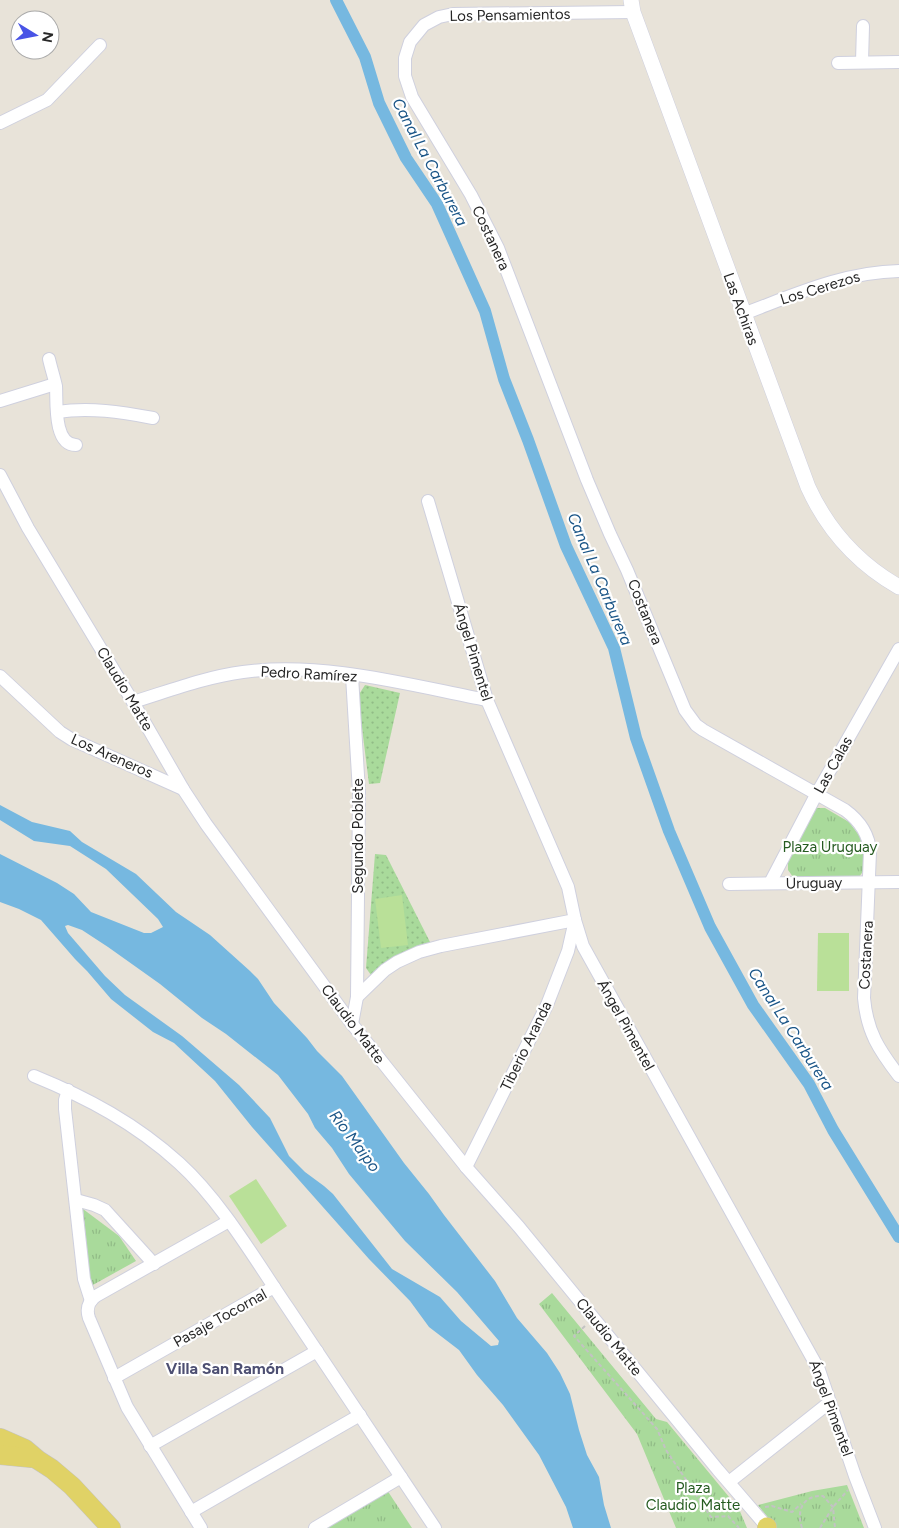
<svg xmlns="http://www.w3.org/2000/svg" width="899" height="1528" font-family="Figtree,sans-serif">
  <defs>
    <pattern id="grass-dots" width="8" height="8" patternUnits="userSpaceOnUse" patternTransform="scale(1.25)"><rect width="8" height="8" fill="#a9da9b"/><path d="M2 2h.1M6 6h.1" fill="none" stroke="#91bb86" stroke-width="1.8" stroke-linecap="round"/></pattern>
    <pattern id="park-tufts" width="24" height="20" patternUnits="userSpaceOnUse" patternTransform="scale(1.25)"><rect width="24" height="20" fill="#a9da9b"/><path d="M3 7l-1-3M5 7V3M7 7l1-3M15 17l-1-3M17 17v-4M19 17l1-3" fill="none" stroke="#91bb86"/></pattern>
  </defs>
  <rect width="100%" height="100%" fill="#e8e3d9"/>
  <!-- grass -->
  <g fill="url(#grass-dots)">
    <path d="M365,685L400,693L380,783L369,784L358,696Z"/>
    <path d="M375,854L386,855L431,944L371,975L366,968Z"/>
  </g>
  <!-- park -->
  <g fill="url(#park-tufts)">
    <path d="M816,808H825L849,822L862,839L864,870L859,877H793L788,870V861Z"/>
    <path d="M83,1209L119,1236L136,1261L91,1286Z"/>
    <path d="M552,1293L656,1419L667,1422L739,1509L747,1528H676L637,1434L539,1304Z"/>
    <path d="M847,1485L864,1528H776L758,1505L812,1491Z"/>
    <path d="M387,1490L412,1528H322Z"/>
  </g>
  <!-- pitch -->
  <g fill="#b9e098">
    <path d="M402,895L408,945L381,948L375,899Z"/>
    <path d="M818,933H849V991H817Z"/>
    <path d="M256,1179L287,1226L261,1244L229,1196Z"/>
  </g>
  <!-- water -->
  <path fill="#76b8e0" fill-rule="evenodd" d="M0,805L32,822L70,831L82,842L136,874L176,912L210,935L250,971L258,979L274,1003L307,1038L317,1051L342,1076L404,1163L429,1194L444,1215L495,1281L517,1318L547,1353L560,1373L570,1394L579,1430L587,1455L599,1477L604,1505L611,1528H573L566,1507L539,1455L503,1405L477,1375L459,1350L429,1327L410,1301L369,1259L252,1127L215,1081L174,1043L153,1032L111,999L87,971L75,959L41,920L19,909L0,902V854L57,883L74,894L91,912L144,933H151L163,927L158,919L106,869L70,846L34,841L0,820ZM68,925L82,930L108,947L160,984L202,1018L226,1034L278,1075L308,1114L315,1128L332,1148L349,1174L405,1241L457,1292L499,1341L498,1345L491,1346L461,1321L440,1297L392,1269L333,1194L324,1186L305,1172L289,1156L270,1118L239,1085L182,1036L125,995L105,976L68,933L65,926Z"/>
  <g fill="none" stroke-linecap="round" stroke-linejoin="round">
    <!-- canal -->
    <path stroke="#76b8e0" stroke-width="12" d="M336,0L365,57L379,103L406,158L437,204L485,311L504,379L528,440L566,546L614,648L636,738L669,831L710,927L753,1005L809,1084L833,1130L899,1237"/>
    <defs>
      <g id="minor">
        <path d="M633,12L453,14L439,17L424,25L410,42L405,58V76L412,97L471,195L498,248L587,480L610,534L627,570L685,710L696,725L703,730L845,810C860,821 869,834 870,852L864,998C867,1032 879,1050 899,1076"/>
        <path d="M862,62L863,26"/>
        <path d="M838,63L899,62"/>
        <path d="M0,123L47,100L100,45"/>
        <path d="M743,314C794,295 844,272 899,271"/>
        <path d="M49,359C51,368 54,377 56,386C57,401 53,445 76,445"/>
        <path d="M0,401L55,384"/>
        <path d="M57,412C90,407 121,412 153,418"/>
        <path d="M0,475L28,528L133,702L183,789L206,824L352,1024L466,1167L519,1227L718,1470L768,1528"/>
        <path d="M428,501L487,700L568,887L575,920L583,946L819,1370L855,1476L875,1528"/>
        <path d="M0,676L60,732L71,739L183,789"/>
        <path d="M133,702C169,691 205,677 243,672C323,661 409,685 487,700"/>
        <path d="M770,883L816,795L899,649"/>
        <path d="M729,884L899,882"/>
        <path d="M357,997L385,970L397,962L419,952L441,946L575,920"/>
        <path d="M352,1024L357,997L359,792L352,676"/>
        <path d="M34,1076C88,1098 136,1124 179,1163C221,1201 256,1261 288,1308C337,1381 386,1454 435,1528"/>
        <path d="M68,1090L65,1100V1109L84,1279L91,1301"/>
        <path d="M466,1167L547,1005L568,951L575,920"/>
        <path d="M76,1200L94,1205L105,1210L154,1264"/>
        <path d="M114,1378L274,1287"/>
        <path d="M150,1446L317,1351"/>
        <path d="M729,1482L830,1402"/>
        <path d="M191,1512L360,1415"/>
        <path d="M201,1528L127,1407L89,1318C86,1309 88,1302 96,1296L229,1221"/>
        <path d="M315,1528L401,1477"/>
      </g>
      <path id="tertiary" d="M631,0L633,12L808,487C828,531 857,563 899,587"/>
      <g id="primary">
        <path d="M0,1438L25,1449L38,1460L52,1469L72,1486L111,1528"/>
        <path d="M0,1455L32,1458"/>
        <path d="M767,1528V1527"/>
      </g>
    </defs>
    <!-- minor casing -->
    <use href="#minor" stroke="#cfd0de" stroke-width="14"/>
    <!-- tertiary casing -->
    <use href="#tertiary" stroke="#cfd0de" stroke-width="16"/>
    <!-- primary casing -->
    <use href="#primary" stroke="#c3c3c3" stroke-width="20"/>
    <!-- path -->
    <g stroke="#c3c3c3" stroke-width="2" stroke-dasharray="4 2.5" stroke-linecap="butt">
      <path d="M585,1326L574,1336L657,1429L666,1450L711,1517L728,1516L739,1528"/>
      <path d="M765,1507L772,1506L792,1512L801,1504"/>
      <path d="M802,1528C796,1510 803,1495 823,1496L833,1507L835,1528"/>
      <path d="M820,1528L833,1507L848,1490"/>
    </g>
    <!-- minor -->
    <use href="#minor" stroke="#fff" stroke-width="12"/>
    <!-- tertiary -->
    <use href="#tertiary" stroke="#fff" stroke-width="15"/>
    <!-- primary -->
    <use href="#primary" stroke="#e0d266" stroke-width="19"/>
  </g>
  <g text-anchor="middle" dominant-baseline="central" stroke-width="4.5" stroke-linejoin="round" paint-order="stroke">
    <!-- street labels -->
    <g font-size="15" fill="#272727" stroke="#fff">
      <text transform="translate(510 15) rotate(-1)">Los Pensamientos</text>
      <text transform="translate(491 238) rotate(65)">Costanera</text>
      <text transform="translate(820 288) rotate(-17)">Los Cerezos</text>
      <text transform="translate(741 309) rotate(70)">Las Achiras</text>
      <text transform="translate(645 612) rotate(68)">Costanera</text>
      <text transform="translate(473 652) rotate(73)">Ángel Pimentel</text>
      <text transform="translate(309 674) rotate(3)">Pedro Ramírez</text>
      <text transform="translate(125 689) rotate(59)">Claudio Matte</text>
      <text transform="translate(112 756) rotate(24)">Los Areneros</text>
      <text transform="translate(833 765) rotate(-61)">Las Calas</text>
      <text transform="translate(358 836) rotate(-90)">Segundo Poblete</text>
      <text transform="translate(814 883) rotate(-1)">Uruguay</text>
      <text transform="translate(866 955) rotate(-87)">Costanera</text>
      <text transform="translate(353 1024) rotate(53)">Claudio Matte</text>
      <text transform="translate(626 1025) rotate(61)">Ángel Pimentel</text>
      <text transform="translate(526 1046) rotate(-64)">Tiberio Aranda</text>
      <text transform="translate(220 1318) rotate(-29)">Pasaje Tocornal</text>
      <text transform="translate(609 1337) rotate(51)">Claudio Matte</text>
      <text transform="translate(831 1408) rotate(70)">Ángel Pimentel</text>
    </g>
    <!-- park labels -->
    <g font-size="15" fill="#255b20" stroke="#fff">
      <text x="830" y="847">Plaza Uruguay</text>
      <text x="693" y="1488">Plaza<tspan x="693" dy="17">Claudio Matte</tspan></text>
    </g>
    <!-- water labels -->
    <g font-size="16" font-style="italic" fill="#1a5587" stroke="#fff">
      <text transform="translate(430 162) rotate(62)">Canal La Carburera</text>
      <text transform="translate(600 579) rotate(67)">Canal La Carburera</text>
      <text transform="translate(791 1029) rotate(57)">Canal La Carburera</text>
      <text transform="translate(355 1141) rotate(53)">Río Maipo</text>
    </g>
    <!-- neighbourhood labels -->
    <g font-size="16" font-weight="bold" fill="#4d4f72" stroke="#fff">
      <text x="225" y="1368">Villa San Ramón</text>
    </g>
  </g>
  <!-- north arrow -->
  <g transform="translate(35 35) rotate(100)"><circle r="24" fill="#ffffff" stroke="#a9a9a9"/>
  <path d="M0-4L9 19L0 12L-9 19Z" fill="#4954e6"/>
  <text y="-8" font-size="14" font-weight="bold" text-anchor="middle" fill="#272727">N</text>
  </g>
</svg>
